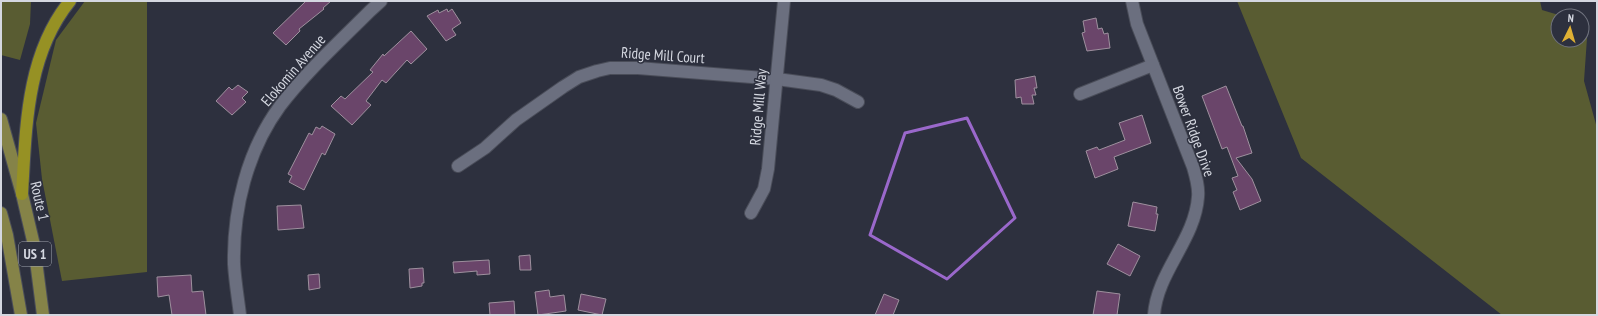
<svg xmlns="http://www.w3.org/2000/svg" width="1598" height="316" font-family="'PT Sans Narrow',sans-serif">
  <rect width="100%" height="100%" fill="#2d303e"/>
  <!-- green -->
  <g fill="#595c32">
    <path d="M1,1H31L30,24L20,60L1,55Z"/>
    <path d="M85,1H147V272L62,281L42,179L36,123L56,40Z"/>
    <path d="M1237,1H1540L1542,10L1562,16H1558V40H1582V22L1588,24L1584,81L1597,128V315H1502L1301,158Z"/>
  </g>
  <!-- building -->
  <g fill="#6a456a" stroke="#9e909e">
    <path d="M306,1H331L323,8L324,9L299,29L300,31L286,45L273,33Z"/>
    <path d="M447,9L448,12L452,9L461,23L452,29L456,35L446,41L427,16L438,10L439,13Z"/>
    <path d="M1096,18L1098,29L1102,28L1104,34L1108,33L1110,48L1087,51L1082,33L1085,32L1083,21Z"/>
    <path d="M411,31L427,49L411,64L407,60L386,83L382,80L366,101L371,105L352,125L331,106L341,96L345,99L373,72L370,70L383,54L384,56Z"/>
    <path d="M1035,76L1037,88H1034L1036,95H1032L1034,104H1022L1021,97L1016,98L1015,80Z"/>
    <path d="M238,85L248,92L242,98L246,102L232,115L216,101L229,87L232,90Z"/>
    <path d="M1226,86L1242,126H1243L1252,153L1236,158L1252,179L1261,201L1240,210L1233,192L1237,190L1232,178L1238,176L1227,147L1222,149L1202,96Z"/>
    <path d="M1142,115L1151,143L1114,157L1118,169L1095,178L1086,151L1097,147L1099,150L1125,140L1119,123Z"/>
    <path d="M322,126L335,134L325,155L322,153L304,190L289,182L292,176L288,174L309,133L312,135L316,127L320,129Z"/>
    <path d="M1133,202L1157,207L1156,214H1158L1155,231L1128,226Z"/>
    <path d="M301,205L304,228L278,230L277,206Z"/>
    <path d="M1118,244L1140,256L1130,276L1107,264Z"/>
    <path d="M530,255L531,270H520L519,256Z"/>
    <path d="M489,260L490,274L477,275V271L454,273L453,262Z"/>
    <path d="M423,268L424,283H422V286L410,288L409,269Z"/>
    <path d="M319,274L320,288L309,290L308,275Z"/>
    <path d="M191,275L192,292L203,291L206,315H172L169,295L158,297L157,277Z"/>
    <path d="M549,290L550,297L564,295L566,311L538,315L535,292Z"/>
    <path d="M1097,291L1120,294L1117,315H1093Z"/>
    <path d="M581,294L606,299L602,315L578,310Z"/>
    <path d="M884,294L899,300L893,315H875Z"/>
    <path d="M514,301L515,315H490L489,303Z"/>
  </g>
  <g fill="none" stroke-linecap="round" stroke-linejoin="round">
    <defs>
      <g id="minor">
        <path d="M1132,1L1137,24L1193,167C1196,177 1199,187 1198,197C1195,240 1157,272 1154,315"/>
        <path d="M1080,94L1153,65"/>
        <path d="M458,166L485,148L516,120L563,87L579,77L597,71L610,68H638L777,79L821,85L836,90L858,102"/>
        <path d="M751,213L764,189L768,169L784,1"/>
        <path d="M240,315C238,298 235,281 234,264C233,209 247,151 280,106C306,72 340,41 370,11L381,1"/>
      </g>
      <g id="major">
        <path d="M1,119L22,194L34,245L43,315"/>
        <path d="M1,213L7,235L21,315"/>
      </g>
      <path id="highway" d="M22,194C26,128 26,55 70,1"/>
    </defs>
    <!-- minor casing -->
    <use href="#minor" stroke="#4a4d59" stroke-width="14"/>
    <!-- major casing -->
    <use href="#major" stroke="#4a4d59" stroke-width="14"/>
    <!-- highway casing -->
    <use href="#highway" stroke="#4a4d59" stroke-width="14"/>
    <!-- minor -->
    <use href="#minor" stroke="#6b6f7f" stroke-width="12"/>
    <!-- major -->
    <use href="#major" stroke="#858348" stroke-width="12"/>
    <!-- highway -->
    <use href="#highway" stroke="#969124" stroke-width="12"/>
  </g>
  <!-- marked area -->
  <path fill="none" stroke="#9a68cb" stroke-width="3" stroke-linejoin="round" d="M967,118L1015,218L947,279L870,235L905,133Z"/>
  <g text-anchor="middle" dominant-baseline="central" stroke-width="3" stroke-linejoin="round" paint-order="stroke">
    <!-- shield labels -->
    <rect fill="#2d303e" stroke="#a2a5af" stroke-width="1" x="19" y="242" width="32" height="24" rx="3"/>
    <g font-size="14" font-weight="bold" fill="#d4d7e0">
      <text x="35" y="254">US 1</text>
    </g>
    <!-- street labels -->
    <g font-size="15" fill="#d4d7e0" stroke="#2d303e">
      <text transform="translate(663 55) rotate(4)">Ridge Mill Court</text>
      <text transform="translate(293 70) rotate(-49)">Elokomin Avenue</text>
      <text transform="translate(758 107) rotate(-85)">Ridge Mill Way</text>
      <text transform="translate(1194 131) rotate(70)">Bower Ridge Drive</text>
      <text transform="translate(40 201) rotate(77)">Route 1</text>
    </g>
  </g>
  <!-- border -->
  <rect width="1598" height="316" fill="none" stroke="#d4d7e0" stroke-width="4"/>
  <!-- north arrow -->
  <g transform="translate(1570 28) rotate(5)"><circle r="19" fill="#2d303e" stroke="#70737f"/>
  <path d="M0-3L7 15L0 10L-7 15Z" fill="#dfb034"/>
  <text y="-6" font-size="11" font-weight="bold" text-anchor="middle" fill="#d4d7e0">N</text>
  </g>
</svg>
